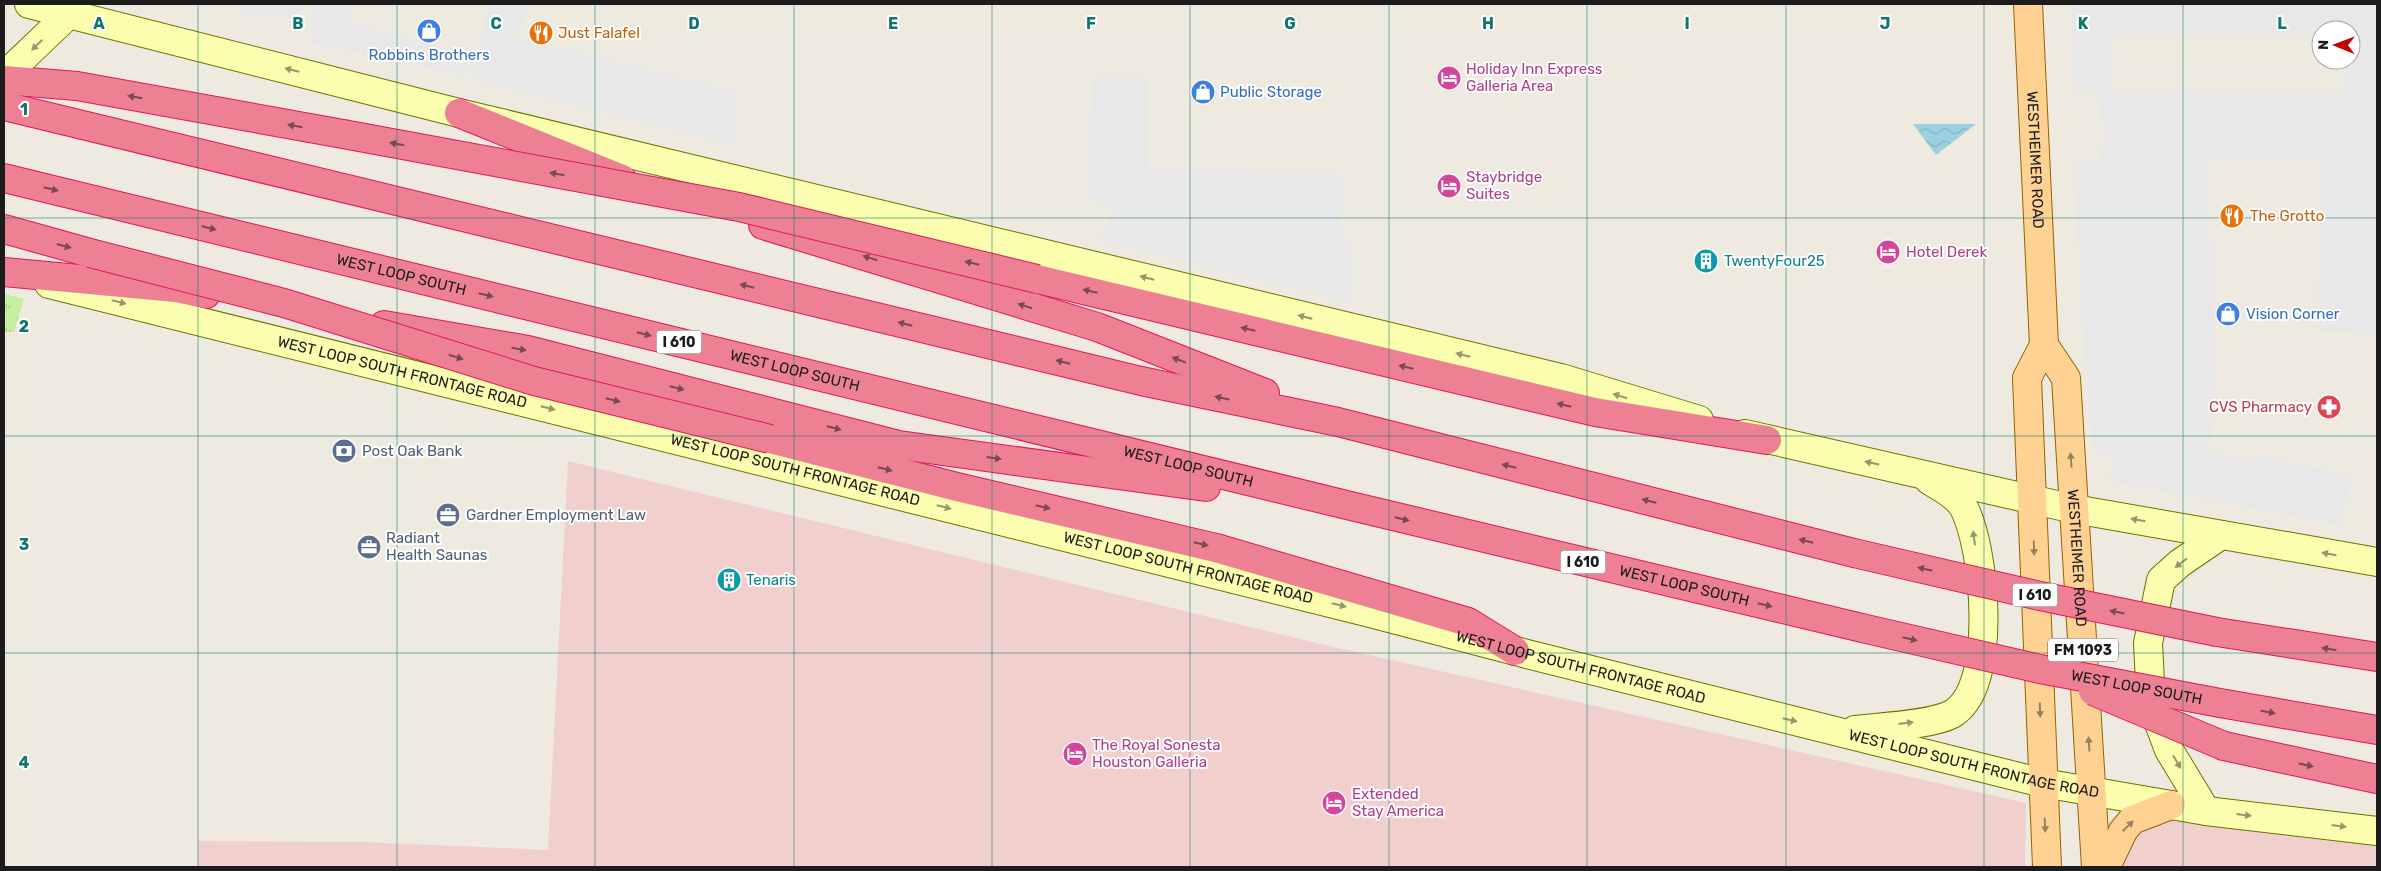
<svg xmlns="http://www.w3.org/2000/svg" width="2381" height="871" font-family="Rubik,sans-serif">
  <defs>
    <pattern id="grass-tufts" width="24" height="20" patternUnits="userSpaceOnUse" patternTransform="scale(1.25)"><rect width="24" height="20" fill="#c6eea1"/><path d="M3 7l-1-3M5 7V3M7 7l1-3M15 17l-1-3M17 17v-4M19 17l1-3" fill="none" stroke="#aacc8a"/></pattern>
    <pattern id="water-waves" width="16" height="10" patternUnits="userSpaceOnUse" patternTransform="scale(1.25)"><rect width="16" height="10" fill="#9cd0e0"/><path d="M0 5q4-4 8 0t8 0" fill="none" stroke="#86b2c0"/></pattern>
  </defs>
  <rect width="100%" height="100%" fill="#eeeae0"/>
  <!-- commercial -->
  <g fill="#f1cfcd">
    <path d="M568,461L1329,646L2026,803L2025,867H198V841L364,842L548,850Z"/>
    <path d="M2119,809L2377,844V867H2121Z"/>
  </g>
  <!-- grass -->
  <path fill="url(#grass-tufts)" d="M4,294L24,299L14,332H4Z"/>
  <!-- parking -->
  <g fill="#e8e8e8" fill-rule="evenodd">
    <rect x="240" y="4" width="60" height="14"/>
    <path d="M310,4H353L354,24L473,55L467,76L312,43Z"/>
    <path d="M488,4H527L519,38L738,92L734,145L472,80Z"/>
    <path d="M2070,4H2377V333L2317,332L2320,162H2208V241H2215L2214,334L2217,404L2208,451L2255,462L2258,455L2353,476L2340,525L2109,481L2113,457L2093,452L2082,319L2073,162L2101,161L2103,128L2097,91H2072ZM2321,30H2351V60H2344L2343,91H2113V35H2321Z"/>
    <path d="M1092,77L1148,78L1147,169L1335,171L1342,176L1341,226L1354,255V304L1099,241L1112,208L1087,200Z"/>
  </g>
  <!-- water -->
  <path fill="url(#water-waves)" d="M1913,124H1976L1936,155Z"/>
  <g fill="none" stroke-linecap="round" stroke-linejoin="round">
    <defs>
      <g id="secondary">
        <path d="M29,4L459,113L1561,378L1699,420"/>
        <path d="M4,76L70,13"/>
        <path id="s1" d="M49,284L1366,612L1527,654L2043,783L2206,811L2377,831"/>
        <path d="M1745,434L2074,509L2377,562"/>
        <path d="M1855,730C1879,727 1932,725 1952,714C1999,687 1985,549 1964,508C1957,495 1941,488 1929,480"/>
        <path d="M2206,811L2169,750L2151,702L2148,643L2161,580L2180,563L2221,535"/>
      </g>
      <g id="primary">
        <path id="s2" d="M2028,4L2044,345L2027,378L2047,867"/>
        <path id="s3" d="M2044,345L2066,378L2096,867"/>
        <path d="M2106,867L2123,831L2132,820L2171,805"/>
      </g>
      <g id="motorway">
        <path d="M4,80L77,86L343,134"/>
        <path d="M4,106L1141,381L1338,422L1854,553"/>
        <path d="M459,113L622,179"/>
        <path id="s4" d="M4,178L1355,507L1862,628"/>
        <path d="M763,225L1097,327L1265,393"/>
        <path d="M4,229L90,253"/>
        <path d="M4,272L176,288L206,294"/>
        <path d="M1037,279L1595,412L1767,440"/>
        <path d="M384,325L528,350L899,445L1206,487"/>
        <path d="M770,439L957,487L1216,548L1468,622L1515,651"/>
        <path d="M2217,632L2377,657"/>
        <path d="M2220,703L2377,730"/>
        <path d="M2224,746L2377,779"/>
      </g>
    </defs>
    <!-- secondary casing -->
    <use href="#secondary" stroke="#677500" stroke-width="30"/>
    <!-- primary casing -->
    <use href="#primary" stroke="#936400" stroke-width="30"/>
    <!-- motorway casing -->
    <use href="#motorway" stroke="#e4155a" stroke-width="30"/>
    <!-- secondary -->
    <use href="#secondary" stroke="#fafeae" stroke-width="28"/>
    <!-- primary -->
    <use href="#primary" stroke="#ffd294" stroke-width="28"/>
    <!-- motorway -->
    <use href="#motorway" stroke="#ed8093" stroke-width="28"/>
    <defs>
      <g id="motorway-bridge">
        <path d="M343,134L739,207L1037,279"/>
        <path d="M90,253L284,303L534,381L770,439"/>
        <path d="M1854,553L2040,596L2217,632"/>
        <path id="s5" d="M1862,628L2040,669L2220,703"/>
        <path d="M2093,691L2224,746"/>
      </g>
    </defs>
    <!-- motorway-bridge casing -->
    <use href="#motorway-bridge" stroke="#e4155a" stroke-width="30" stroke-linecap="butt"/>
    <!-- motorway-bridge -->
    <use href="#motorway-bridge" stroke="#ed8093" stroke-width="28"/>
  </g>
  <!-- one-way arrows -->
  <defs><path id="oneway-solid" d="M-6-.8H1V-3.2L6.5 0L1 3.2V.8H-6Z" transform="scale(1.25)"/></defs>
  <g fill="#96986c">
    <use href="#oneway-solid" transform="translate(37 45) rotate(136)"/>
    <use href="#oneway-solid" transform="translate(292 70) rotate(-166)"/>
    <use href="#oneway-solid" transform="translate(1147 278) rotate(-166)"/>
    <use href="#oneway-solid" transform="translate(119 302) rotate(14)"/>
    <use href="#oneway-solid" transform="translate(1305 317) rotate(-166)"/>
    <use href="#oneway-solid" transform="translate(1463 355) rotate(-166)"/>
    <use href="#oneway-solid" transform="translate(1620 396) rotate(-163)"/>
    <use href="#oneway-solid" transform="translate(548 408) rotate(14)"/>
    <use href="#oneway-solid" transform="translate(1872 463) rotate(-168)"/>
    <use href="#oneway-solid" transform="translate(944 507) rotate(14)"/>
    <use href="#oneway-solid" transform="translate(2138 520) rotate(-170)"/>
    <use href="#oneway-solid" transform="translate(1974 538) rotate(-98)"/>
    <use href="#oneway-solid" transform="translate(2329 554) rotate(-170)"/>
    <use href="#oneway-solid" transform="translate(2181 563) rotate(142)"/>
    <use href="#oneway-solid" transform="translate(1339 605) rotate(14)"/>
    <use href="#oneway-solid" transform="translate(1790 720) rotate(13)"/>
    <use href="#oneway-solid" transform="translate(1906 723) rotate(-7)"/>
    <use href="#oneway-solid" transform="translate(2177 762) rotate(59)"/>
    <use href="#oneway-solid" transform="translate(2244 815) rotate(7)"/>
    <use href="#oneway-solid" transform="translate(2339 826) rotate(7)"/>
  </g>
  <g fill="#7a4952">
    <use href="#oneway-solid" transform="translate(135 97) rotate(-170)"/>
    <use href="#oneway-solid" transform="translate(295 126) rotate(-170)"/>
    <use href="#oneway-solid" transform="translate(397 144) rotate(-170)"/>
    <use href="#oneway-solid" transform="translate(557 174) rotate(-170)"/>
    <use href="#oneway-solid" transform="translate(51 189) rotate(14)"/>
    <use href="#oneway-solid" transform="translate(209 228) rotate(14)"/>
    <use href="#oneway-solid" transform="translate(64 246) rotate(15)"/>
    <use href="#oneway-solid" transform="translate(870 258) rotate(-163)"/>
    <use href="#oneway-solid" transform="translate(972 263) rotate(-167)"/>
    <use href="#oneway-solid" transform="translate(747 286) rotate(-166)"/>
    <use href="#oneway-solid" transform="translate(1090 291) rotate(-167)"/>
    <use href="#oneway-solid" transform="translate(486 295) rotate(14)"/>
    <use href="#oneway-solid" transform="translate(1025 306) rotate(-163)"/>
    <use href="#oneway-solid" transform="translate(905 324) rotate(-166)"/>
    <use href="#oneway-solid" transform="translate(1248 329) rotate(-167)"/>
    <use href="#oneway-solid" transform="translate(644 334) rotate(14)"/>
    <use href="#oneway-solid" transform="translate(519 349) rotate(10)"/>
    <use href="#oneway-solid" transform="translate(456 357) rotate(17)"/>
    <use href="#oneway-solid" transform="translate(1179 360) rotate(-159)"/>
    <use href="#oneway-solid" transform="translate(1063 362) rotate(-166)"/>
    <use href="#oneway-solid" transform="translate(1406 367) rotate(-167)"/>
    <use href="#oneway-solid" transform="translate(677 388) rotate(14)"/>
    <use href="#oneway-solid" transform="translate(1222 398) rotate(-168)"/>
    <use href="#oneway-solid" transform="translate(613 400) rotate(14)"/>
    <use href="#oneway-solid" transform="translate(1564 405) rotate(-167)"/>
    <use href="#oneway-solid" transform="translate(834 428) rotate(14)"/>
    <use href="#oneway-solid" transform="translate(994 458) rotate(8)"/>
    <use href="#oneway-solid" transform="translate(1509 466) rotate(-166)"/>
    <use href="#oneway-solid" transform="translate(885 469) rotate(14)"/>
    <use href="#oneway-solid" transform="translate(1649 501) rotate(-166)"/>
    <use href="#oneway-solid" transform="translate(1043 507) rotate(13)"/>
    <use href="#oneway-solid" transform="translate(1402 519) rotate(13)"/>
    <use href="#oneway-solid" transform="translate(1806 541) rotate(-166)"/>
    <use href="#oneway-solid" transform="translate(1201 544) rotate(13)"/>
    <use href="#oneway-solid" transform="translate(1925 569) rotate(-167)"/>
    <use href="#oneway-solid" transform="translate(1765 605) rotate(13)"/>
    <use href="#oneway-solid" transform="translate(2117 612) rotate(-169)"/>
    <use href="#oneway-solid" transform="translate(1910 639) rotate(13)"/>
    <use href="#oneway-solid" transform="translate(2329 649) rotate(-171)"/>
    <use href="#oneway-solid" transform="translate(2268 712) rotate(10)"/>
    <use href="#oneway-solid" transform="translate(2306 765) rotate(12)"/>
  </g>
  <g fill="#99805e">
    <use href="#oneway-solid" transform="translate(2071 460) rotate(-94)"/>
    <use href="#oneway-solid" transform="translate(2034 548) rotate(88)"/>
    <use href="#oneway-solid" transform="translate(2040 710) rotate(88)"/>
    <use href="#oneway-solid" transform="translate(2089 744) rotate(-94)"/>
    <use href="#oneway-solid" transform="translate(2045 825) rotate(87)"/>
    <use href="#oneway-solid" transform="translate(2128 826) rotate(-45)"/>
  </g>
  <!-- grid -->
  <path fill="none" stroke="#0f766e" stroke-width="1" stroke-opacity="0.55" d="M198,4V867M397,4V867M595,4V867M794,4V867M992,4V867M1190,4V867M1389,4V867M1587,4V867M1786,4V867M1984,4V867M2183,4V867M4,218H2377M4,436H2377M4,653H2377"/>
  <!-- icons -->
  <defs>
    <symbol id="shop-disc" viewBox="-11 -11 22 22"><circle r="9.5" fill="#3f7fe0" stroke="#fff"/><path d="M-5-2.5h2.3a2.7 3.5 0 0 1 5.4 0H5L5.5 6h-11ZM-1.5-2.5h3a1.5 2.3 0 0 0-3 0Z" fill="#fff"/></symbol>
    <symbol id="restaurant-disc" viewBox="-11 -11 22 22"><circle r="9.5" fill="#e8710a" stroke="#fff"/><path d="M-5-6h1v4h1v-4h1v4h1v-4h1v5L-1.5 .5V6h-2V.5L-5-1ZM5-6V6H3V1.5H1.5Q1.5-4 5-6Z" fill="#fff"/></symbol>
    <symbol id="hotel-disc" viewBox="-11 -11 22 22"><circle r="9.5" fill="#d1479c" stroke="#fff"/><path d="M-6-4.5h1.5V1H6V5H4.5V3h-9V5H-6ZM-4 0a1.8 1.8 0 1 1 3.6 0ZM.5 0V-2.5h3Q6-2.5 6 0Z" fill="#fff"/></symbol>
    <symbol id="building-disc" viewBox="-11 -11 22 22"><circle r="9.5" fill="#0f9aa8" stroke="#fff"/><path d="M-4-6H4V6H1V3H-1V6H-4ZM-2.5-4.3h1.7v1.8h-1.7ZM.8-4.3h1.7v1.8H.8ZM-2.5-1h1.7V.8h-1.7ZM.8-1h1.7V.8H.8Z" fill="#fff"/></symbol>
    <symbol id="pharmacy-disc" viewBox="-11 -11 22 22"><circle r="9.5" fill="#e0444e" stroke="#fff"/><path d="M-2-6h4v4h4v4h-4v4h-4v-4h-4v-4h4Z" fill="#fff"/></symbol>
    <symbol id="bank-disc" viewBox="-11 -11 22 22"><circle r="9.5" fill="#5c6f8a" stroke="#fff"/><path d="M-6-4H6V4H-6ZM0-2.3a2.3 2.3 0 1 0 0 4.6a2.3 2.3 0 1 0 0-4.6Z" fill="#fff"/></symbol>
    <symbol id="office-disc" viewBox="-11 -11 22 22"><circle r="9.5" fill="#5c6f8a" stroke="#fff"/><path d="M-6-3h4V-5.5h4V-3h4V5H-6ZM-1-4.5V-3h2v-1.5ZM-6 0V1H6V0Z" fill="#fff"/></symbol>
  </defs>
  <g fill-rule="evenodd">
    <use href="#shop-disc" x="415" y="17" width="28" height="28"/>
    <use href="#restaurant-disc" x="527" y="19" width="28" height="28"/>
    <use href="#hotel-disc" x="1435" y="64" width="28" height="28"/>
    <use href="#shop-disc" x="1189" y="78" width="28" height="28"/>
    <use href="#hotel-disc" x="1435" y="172" width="28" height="28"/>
    <use href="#restaurant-disc" x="2218" y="202" width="28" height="28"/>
    <use href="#hotel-disc" x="1874" y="238" width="28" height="28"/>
    <use href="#building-disc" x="1692" y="247" width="28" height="28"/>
    <use href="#shop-disc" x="2214" y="300" width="28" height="28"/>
    <use href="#pharmacy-disc" x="2315" y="393" width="28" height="28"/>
    <use href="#bank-disc" x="330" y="437" width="28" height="28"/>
    <use href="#office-disc" x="434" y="501" width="28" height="28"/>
    <use href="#office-disc" x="355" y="533" width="28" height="28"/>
    <use href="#building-disc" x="715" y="566" width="28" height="28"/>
    <use href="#hotel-disc" x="1061" y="740" width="28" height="28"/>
    <use href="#hotel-disc" x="1320" y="789" width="28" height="28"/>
  </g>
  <g text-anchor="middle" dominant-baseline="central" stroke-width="4" stroke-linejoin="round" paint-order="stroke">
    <!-- shield labels -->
    <g fill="#fff" stroke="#606060" stroke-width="1">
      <rect x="656.5" y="330.5" width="45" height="23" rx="4"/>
      <rect x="1560.5" y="550.5" width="45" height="23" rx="4"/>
      <rect x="2012.5" y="583.5" width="45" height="23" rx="4"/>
      <rect x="2048" y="638.5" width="70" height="23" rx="4"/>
    </g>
    <g font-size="14" font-weight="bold" fill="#1c1c1c">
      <text x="679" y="342">I 610</text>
      <text x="1583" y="562">I 610</text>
      <text x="2035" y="595">I 610</text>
      <text x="2083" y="650">FM 1093</text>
    </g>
    <!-- food labels -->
    <g font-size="15" fill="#c56008" stroke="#fff" text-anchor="start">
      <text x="558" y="33">Just Falafel</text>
      <text x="2250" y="216">The Grotto</text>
    </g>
    <!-- shop labels -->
    <g font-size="15" fill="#366cbe" stroke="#fff" text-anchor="start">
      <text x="429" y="55" text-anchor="middle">Robbins Brothers</text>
      <text x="1220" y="92">Public Storage</text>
      <text x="2246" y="314">Vision Corner</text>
    </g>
    <!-- hotel labels -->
    <g font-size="15" fill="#b23c85" stroke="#fff" text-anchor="start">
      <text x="1466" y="69">Holiday Inn Express<tspan x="1466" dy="17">Galleria Area</tspan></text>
      <text x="1466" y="177">Staybridge<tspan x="1466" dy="17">Suites</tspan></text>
      <text x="1906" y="252">Hotel Derek</text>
      <text x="1092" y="745">The Royal Sonesta<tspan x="1092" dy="17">Houston Galleria</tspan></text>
      <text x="1352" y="794">Extended<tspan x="1352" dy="17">Stay America</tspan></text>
    </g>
    <!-- street labels -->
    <g font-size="15" fill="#1c1c1c" stroke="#fff">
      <text stroke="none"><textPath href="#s2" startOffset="156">WESTHEIMER ROAD</textPath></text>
      <text stroke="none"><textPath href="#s4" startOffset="409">WEST LOOP SOUTH</textPath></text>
      <text stroke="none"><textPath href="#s4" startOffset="814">WEST LOOP SOUTH</textPath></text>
      <text stroke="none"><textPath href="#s1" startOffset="364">WEST LOOP SOUTH FRONTAGE ROAD</textPath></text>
      <text stroke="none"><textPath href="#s4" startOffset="1219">WEST LOOP SOUTH</textPath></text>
      <text stroke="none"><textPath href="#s1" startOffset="769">WEST LOOP SOUTH FRONTAGE ROAD</textPath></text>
      <text stroke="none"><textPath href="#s3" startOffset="220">WESTHEIMER ROAD</textPath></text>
      <text stroke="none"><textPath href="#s1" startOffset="1174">WEST LOOP SOUTH FRONTAGE ROAD</textPath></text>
      <text stroke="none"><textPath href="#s4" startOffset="1729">WEST LOOP SOUTH</textPath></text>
      <text stroke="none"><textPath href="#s1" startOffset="1579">WEST LOOP SOUTH FRONTAGE ROAD</textPath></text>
      <text stroke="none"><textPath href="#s5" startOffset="281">WEST LOOP SOUTH</textPath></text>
      <text stroke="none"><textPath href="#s1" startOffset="1984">WEST LOOP SOUTH FRONTAGE ROAD</textPath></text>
    </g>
    <!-- culture labels -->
    <g font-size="15" fill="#0d838f" stroke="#fff" text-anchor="start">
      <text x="1724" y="261">TwentyFour25</text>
      <text x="746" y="580">Tenaris</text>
    </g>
    <!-- health labels -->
    <g font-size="15" fill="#be3a42" stroke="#fff" text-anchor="end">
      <text x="2312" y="407">CVS Pharmacy</text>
    </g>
    <!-- service labels -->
    <g font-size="15" fill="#4e5e75" stroke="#fff" text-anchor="start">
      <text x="362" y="451">Post Oak Bank</text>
      <text x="466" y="515">Gardner Employment Law</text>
      <text x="386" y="538">Radiant<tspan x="386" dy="17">Health Saunas</tspan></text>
    </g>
  </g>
  <g font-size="16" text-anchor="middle" font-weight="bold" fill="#0f766e" stroke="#fff" stroke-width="4" stroke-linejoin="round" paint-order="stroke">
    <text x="99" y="29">A</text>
    <text x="298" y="29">B</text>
    <text x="496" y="29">C</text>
    <text x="694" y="29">D</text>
    <text x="893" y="29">E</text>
    <text x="1091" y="29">F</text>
    <text x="1290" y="29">G</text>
    <text x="1488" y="29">H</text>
    <text x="1687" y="29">I</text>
    <text x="1885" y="29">J</text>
    <text x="2083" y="29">K</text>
    <text x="2282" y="29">L</text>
    <text x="24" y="115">1</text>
    <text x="24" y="332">2</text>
    <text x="24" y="550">3</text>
    <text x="24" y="768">4</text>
  </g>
  <!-- border -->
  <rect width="2381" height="871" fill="none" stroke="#1c1c1c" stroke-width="10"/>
  <!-- north arrow -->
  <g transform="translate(2336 45) rotate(271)"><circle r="24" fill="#ffffff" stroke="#a4a4a4"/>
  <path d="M0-4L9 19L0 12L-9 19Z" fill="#c70200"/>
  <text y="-8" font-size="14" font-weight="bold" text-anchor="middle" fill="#1c1c1c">N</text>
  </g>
</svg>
